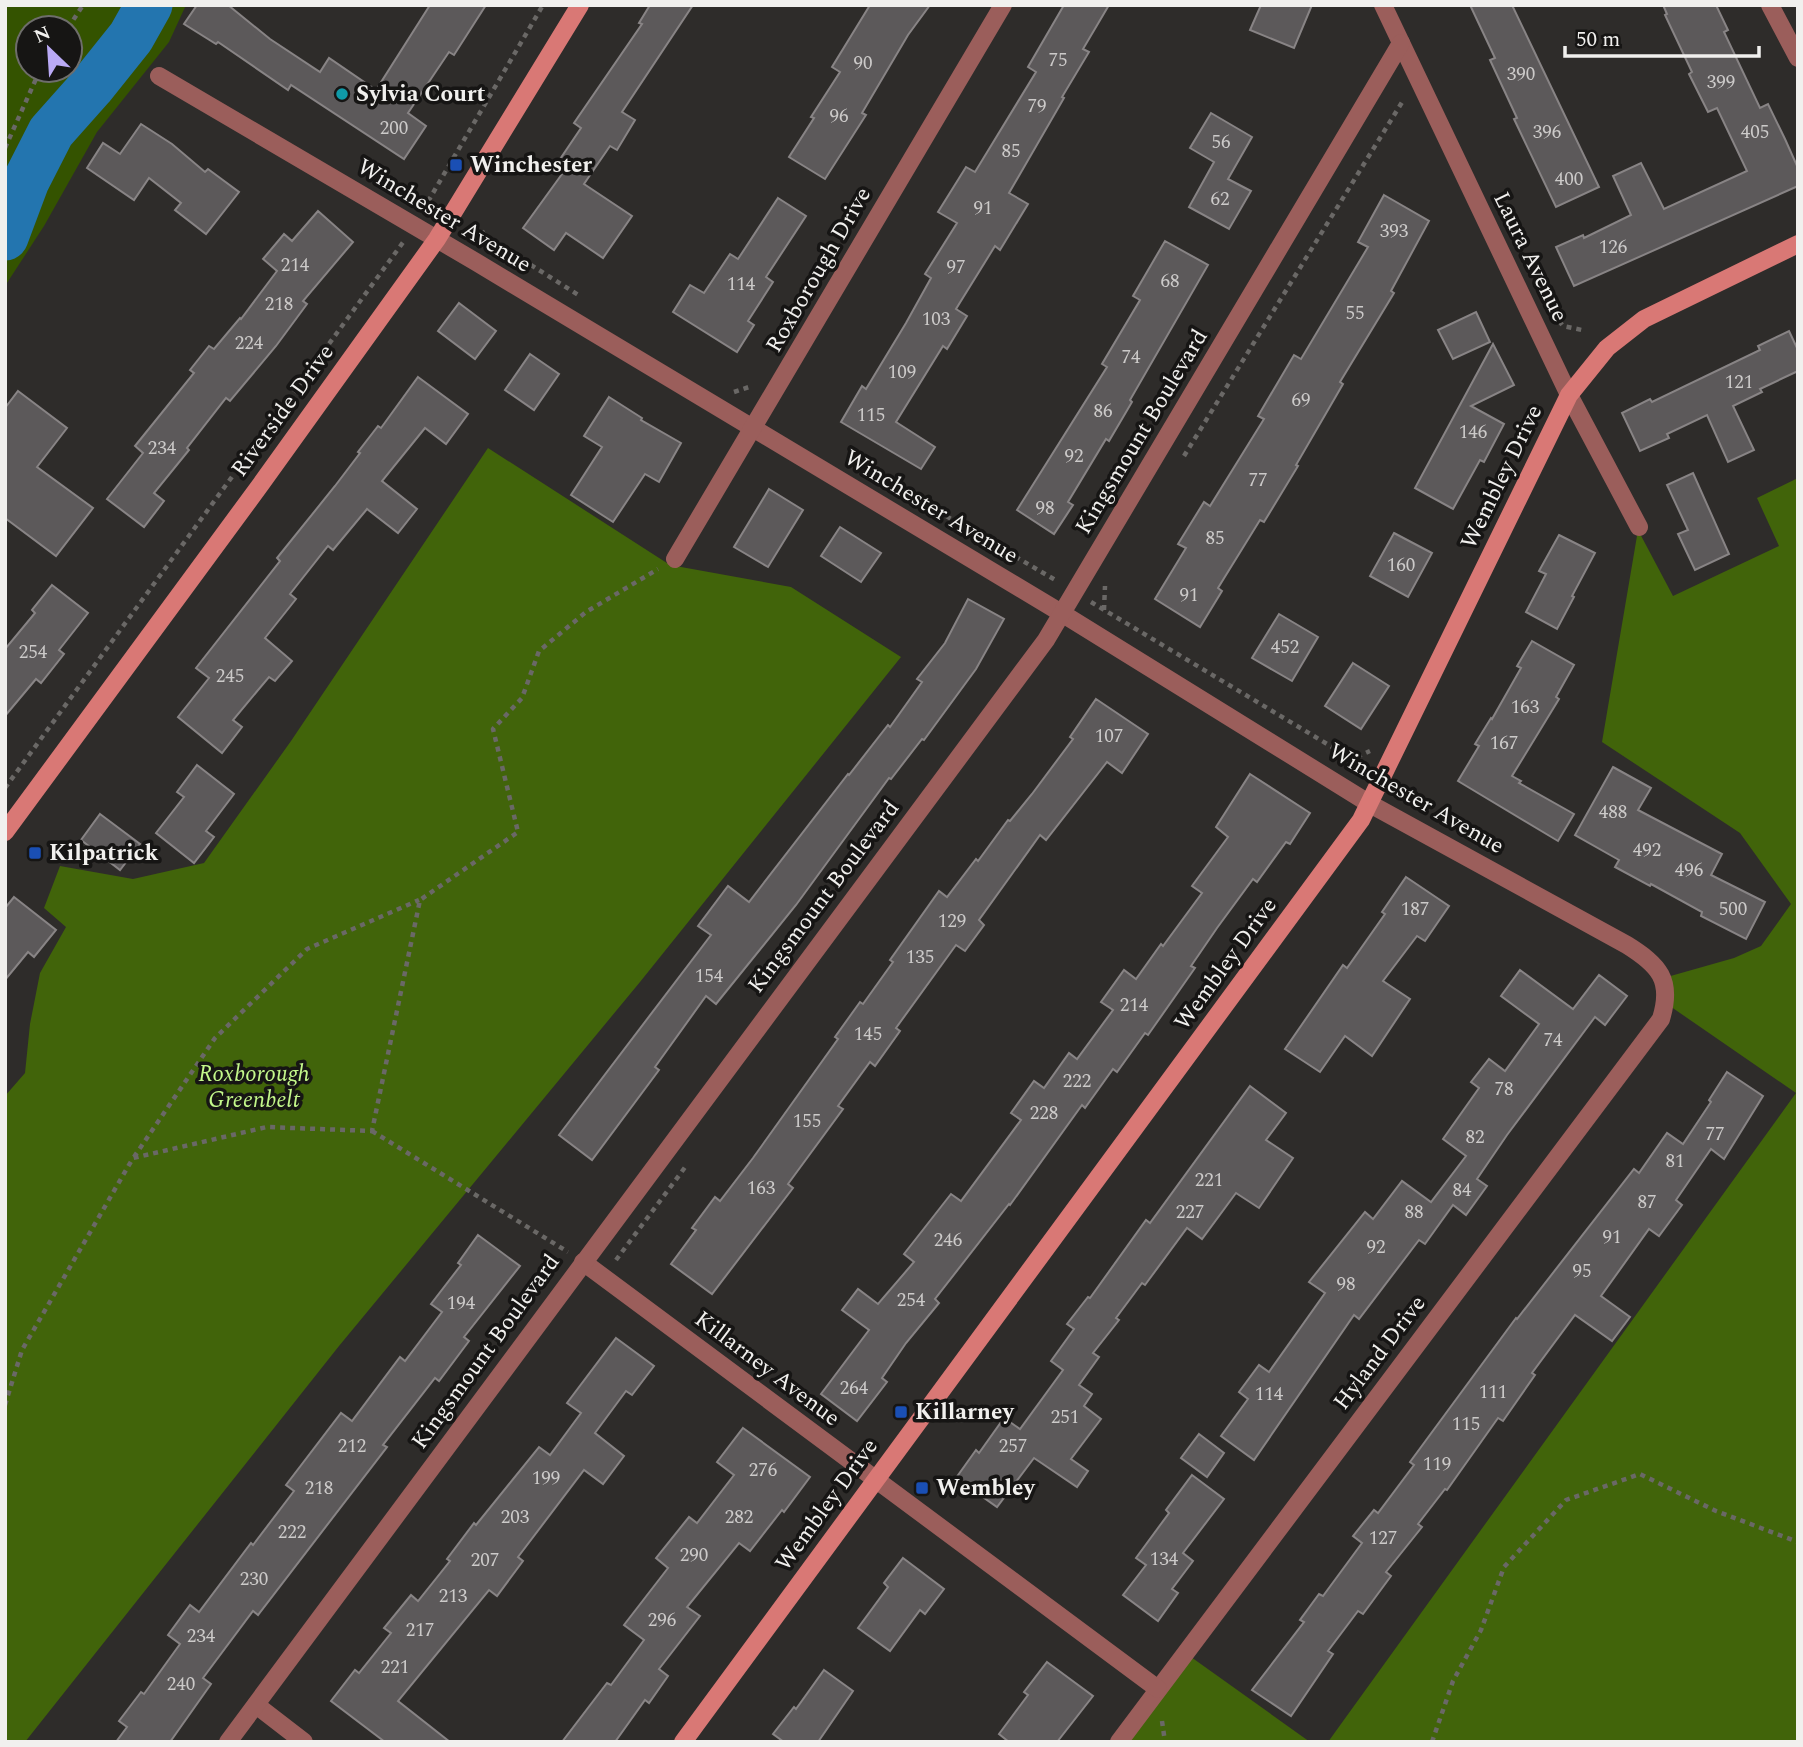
<svg xmlns="http://www.w3.org/2000/svg" width="1803" height="1747" font-family="Spectral,serif">
  <rect width="100%" height="100%" fill="#2e2c2a"/>
  <!-- green -->
  <path fill="#345300" fill-rule="evenodd" d="M5,5H186L169,42L97,132L44,226L5,286V46L7,44L5,39ZM28,28H70V70H28Z"/>
  <!-- forest -->
  <g fill="#41640a">
    <path d="M488,448L670,565L791,587L901,657L640,982L339,1346L25,1742H5V1096L25,1073L30,1024L40,973L66,927L44,908L60,866L133,879L204,863L291,741Z"/>
    <path d="M1798,478V1742H1328L1796,1093L1664,1002L1660,979L1734,958L1761,946L1791,904L1740,833L1602,742L1638,530L1673,596L1779,546L1757,498Z"/>
    <path d="M1184,1652L1310,1742H1116Z"/>
  </g>
  <g fill="none" stroke-linecap="round" stroke-linejoin="round">
    <!-- river -->
    <path stroke="#2375af" stroke-width="47" d="M5,237L26,181L51,132L91,87L131,37L149,5"/>
  </g>
  <!-- building -->
  <g fill="#5c595a" stroke="#888485" stroke-width="2">
    <path d="M197,5H228L270,39L320,72L329,58L376,90L430,5H486L454,55L449,52L408,113L426,126L404,159L291,85L288,90L218,42L216,44L184,24Z"/>
    <path d="M650,5H693L622,112L635,120L617,150L610,146L584,184L632,216L603,258L566,233L554,250L523,228L562,174L554,168L581,128L574,123L642,24L639,23Z"/>
    <path d="M870,5H930L908,35L862,113L866,115L825,179L789,157L814,118L811,117L840,72L832,67Z"/>
    <path d="M1064,5H1109L1083,49L1089,52L1062,97L1064,98L1009,193L1028,204L1000,250L995,246L956,309L967,316L947,349L943,346L896,422L935,447L921,469L841,422L862,386L866,389L906,323L931,278L925,274L957,223L938,212L966,167L975,172L1036,72L1028,67Z"/>
    <path d="M1261,5H1312L1294,48L1250,30Z"/>
    <path d="M1470,5H1512L1599,187L1556,207L1514,119L1517,118L1490,60L1495,58Z"/>
    <path d="M1663,5H1716L1728,30L1724,32L1760,108L1768,104L1785,139L1798,168V186L1574,286L1556,247L1583,235L1584,238L1631,215L1613,176L1641,163L1664,209L1747,171L1717,108L1708,112L1689,74L1692,72L1665,15L1667,14Z"/>
    <path d="M1211,113L1252,137L1228,179L1251,191L1229,229L1189,207L1214,162L1190,148Z"/>
    <path d="M141,124L172,144L205,172L208,169L239,192L206,234L175,210L181,203L149,178L134,200L87,168L103,143L120,154Z"/>
    <path d="M1384,195L1429,221L1391,291L1394,293L1340,382L1343,384L1296,465L1298,466L1264,522L1260,520L1218,588L1222,591L1200,627L1155,599L1186,548L1178,544L1204,502L1210,506L1264,419L1258,416L1294,355L1301,359L1368,247L1358,242Z"/>
    <path d="M778,198L806,216L766,277L773,282L748,321L754,325L737,352L673,312L690,285L704,293L730,254L738,259Z"/>
    <path d="M318,211L353,242L303,301L307,304L276,346L230,401L226,398L187,448L189,450L154,493L164,501L144,527L107,499L143,453L135,446L194,373L190,370L209,346L214,349L240,318L241,319L277,271L263,259L284,234L292,241Z"/>
    <path d="M1165,241L1208,265L1130,400L1132,402L1109,441L1106,439L1068,502L1073,505L1054,534L1017,510L1107,367L1102,364L1140,300L1133,296Z"/>
    <path d="M459,303L496,331L475,359L438,331Z"/>
    <path d="M1476,312L1490,342L1453,359L1438,330Z"/>
    <path d="M1789,331L1798,350V371L1760,389L1762,392L1733,406L1754,450L1728,462L1707,415L1667,434L1669,438L1640,451L1622,413L1650,399L1652,402L1760,350L1758,346Z"/>
    <path d="M1493,344L1514,385L1471,406L1504,424L1484,462L1480,460L1453,509L1415,488Z"/>
    <path d="M530,354L559,374L534,410L505,390Z"/>
    <path d="M418,377L468,414L446,444L425,428L382,481L417,509L398,533L367,509L333,550L328,546L290,594L296,599L265,638L292,661L275,681L269,677L233,720L242,727L222,753L178,717L209,678L196,668L280,561L277,558L335,486L360,453L358,452L378,426L381,428Z"/>
    <path d="M18,391L67,428L37,467L93,508L56,556L5,518V408Z"/>
    <path d="M609,397L642,418L641,420L681,443L659,482L645,474L613,522L571,495L602,447L584,436Z"/>
    <path d="M1693,473L1729,554L1695,570L1678,534L1688,530L1667,485Z"/>
    <path d="M769,489L803,510L768,567L734,547Z"/>
    <path d="M840,527L881,553L861,582L821,556Z"/>
    <path d="M1394,533L1432,553L1408,597L1370,576Z"/>
    <path d="M1559,535L1595,553L1572,596L1574,597L1557,629L1526,612L1546,574L1539,571Z"/>
    <path d="M52,585L88,613L59,650L64,654L41,683L36,679L5,716V649L35,613L32,610Z"/>
    <path d="M968,599L1004,619L976,669L924,740L922,739L891,779L889,778L796,905L716,1004L706,996L655,1067L659,1070L592,1160L559,1135L711,935L698,926L728,886L749,902L848,774L849,775L888,725L890,727L922,682L917,679L945,643Z"/>
    <path d="M1279,614L1318,637L1292,681L1252,658Z"/>
    <path d="M1532,641L1574,665L1556,697L1559,699L1512,776L1521,781L1519,783L1574,814L1558,841L1458,781L1479,746L1475,744L1491,718L1492,719L1521,668L1517,666Z"/>
    <path d="M1353,663L1389,686L1361,729L1325,706Z"/>
    <path d="M1096,699L1148,734L1122,773L1107,762L1046,840L1040,835L979,920L984,925L965,951L956,945L896,1028L900,1031L875,1066L870,1062L838,1106L843,1109L788,1184L793,1188L712,1294L671,1264L696,1230L692,1228L715,1197L720,1201L753,1158L838,1039L835,1037L860,1002L863,1004L893,962L890,960L939,891L947,897L976,859L978,861L1008,820L1010,821L1032,794L1073,739L1070,737Z"/>
    <path d="M197,765L234,794L206,831L214,837L194,863L156,833L184,797L177,792Z"/>
    <path d="M1613,767L1651,788L1638,810L1722,854L1711,875L1765,902L1746,939L1701,916L1702,912L1651,884L1650,886L1615,867L1619,860L1575,835Z"/>
    <path d="M1250,774L1310,813L1290,844L1286,842L1257,882L1253,879L1217,928L1191,966L1195,968L1148,1035L1145,1033L1117,1072L1113,1069L1085,1108L1082,1105L1010,1205L1009,1204L935,1299L939,1303L906,1343L882,1378L887,1382L857,1421L821,1394L869,1330L842,1310L858,1289L878,1304L914,1262L904,1254L951,1194L961,1201L1021,1120L1011,1113L1034,1081L1044,1088L1069,1053L1077,1059L1113,1010L1101,1002L1124,970L1136,979L1161,944L1163,946L1202,893L1192,886L1228,837L1216,827Z"/>
    <path d="M100,814L140,844L120,870L81,840Z"/>
    <path d="M1406,877L1449,906L1425,941L1417,936L1383,981L1410,999L1372,1056L1345,1036L1320,1072L1285,1049L1343,965L1347,968L1385,914L1382,912Z"/>
    <path d="M14,897L56,930L34,957L28,952L5,980V908Z"/>
    <path d="M1520,970L1573,1009L1599,975L1627,996L1605,1025L1595,1017L1507,1135L1477,1179L1487,1186L1466,1215L1453,1205L1425,1244L1419,1240L1359,1319L1354,1315L1254,1460L1221,1436L1248,1399L1239,1392L1259,1365L1269,1372L1325,1293L1309,1282L1365,1212L1373,1219L1402,1181L1431,1202L1466,1156L1443,1139L1479,1088L1471,1082L1489,1059L1505,1071L1539,1024L1501,996Z"/>
    <path d="M1727,1072L1763,1096L1724,1159L1711,1149L1676,1200L1682,1205L1659,1236L1649,1229L1601,1296L1630,1317L1612,1341L1575,1315L1532,1373L1535,1375L1503,1421L1498,1418L1447,1490L1445,1489L1418,1524L1422,1527L1386,1572L1391,1576L1363,1614L1358,1611L1328,1651L1333,1654L1291,1716L1252,1690L1304,1622L1300,1620L1319,1594L1323,1596L1362,1543L1353,1536L1374,1510L1378,1513L1414,1465L1410,1462L1516,1318L1517,1319L1634,1169L1639,1173L1667,1133L1683,1144L1711,1102L1709,1100Z"/>
    <path d="M1250,1086L1286,1113L1266,1140L1293,1158L1259,1208L1236,1193L1202,1239L1187,1228L1145,1285L1142,1283L1116,1318L1119,1320L1093,1353L1099,1357L1079,1385L1092,1394L1084,1406L1101,1419L1071,1459L1088,1471L1077,1487L1034,1458L997,1507L956,1478L976,1450L979,1453L1004,1418L1020,1429L1063,1370L1051,1361L1074,1329L1067,1324L1088,1297L1090,1298L1146,1220L1150,1223Z"/>
    <path d="M478,1235L520,1266L464,1337L469,1341L439,1381L435,1378L383,1445L387,1447L258,1615L253,1611L203,1678L211,1684L170,1742H116L127,1727L119,1721L141,1692L144,1694L180,1644L168,1635L190,1605L199,1612L251,1543L253,1545L294,1491L286,1485L341,1413L352,1421L400,1357L405,1361L442,1312L431,1304L461,1265L458,1263Z"/>
    <path d="M616,1338L654,1366L632,1395L626,1391L595,1433L624,1456L603,1484L584,1470L518,1557L523,1561L497,1596L489,1590L398,1701L450,1742H385L331,1701L355,1670L359,1673L391,1633L384,1628L411,1595L418,1601L450,1561L447,1559L474,1523L476,1525L539,1447L550,1455L581,1413L567,1403Z"/>
    <path d="M743,1428L810,1477L784,1512L782,1510L750,1551L739,1543L687,1607L700,1616L659,1669L668,1676L649,1703L645,1700L615,1742H562L607,1683L611,1685L644,1640L624,1625L668,1568L656,1558L689,1517L697,1523L734,1475L717,1462Z"/>
    <path d="M1199,1434L1224,1453L1207,1477L1181,1458Z"/>
    <path d="M1192,1475L1224,1499L1183,1553L1193,1561L1172,1589L1178,1593L1158,1621L1123,1595L1146,1565L1136,1558L1169,1513L1166,1510Z"/>
    <path d="M903,1558L944,1589L925,1614L920,1610L890,1651L858,1628L888,1587L884,1583Z"/>
    <path d="M1047,1662L1093,1696L1057,1742H1009L999,1734L1028,1695L1024,1692Z"/>
    <path d="M824,1670L853,1691L818,1742H784L773,1734L794,1707L796,1709Z"/>
  </g>
  <g fill="none" stroke-linecap="round" stroke-linejoin="round">
    <!-- path -->
    <g stroke="#6a6866" stroke-width="4.5" stroke-dasharray="5 5" stroke-linecap="butt">
      <path d="M68,28L83,5"/>
      <path d="M5,148L40,70"/>
      <path d="M423,210L543,5"/>
      <path d="M482,231L485,236L580,296"/>
      <path d="M1559,321L1563,326L1582,330"/>
      <path d="M734,392L752,386"/>
      <path d="M1184,456L1404,99"/>
      <path d="M929,506L1057,581"/>
      <path d="M1091,602L1352,759L1370,751"/>
      <path d="M1104,610L1105,586"/>
      <path d="M5,788L404,241"/>
      <path d="M372,1131L568,1252"/>
      <path d="M134,1157L215,1038L307,949L419,900"/>
      <path d="M616,1260L686,1166"/>
      <path d="M5,1405L22,1350L133,1158L267,1127L372,1131L420,900L518,832L493,729L522,698L539,651L586,612L658,569"/>
      <path d="M1162,1721L1165,1742"/>
      <path d="M1432,1742L1453,1681L1481,1630L1504,1567L1566,1500L1640,1474L1716,1511L1798,1542"/>
    </g>
    <!-- street -->
    <g stroke="#9b5e5b" stroke-width="18">
      <path d="M1383,5L1569,395L1639,527"/>
      <path d="M1770,5L1798,58"/>
      <path d="M159,76L476,262L1063,614L1370,804L1627,945C1659,965 1673,980 1661,1019L1119,1742"/>
      <path d="M675,559L1003,5"/>
      <path d="M583,1262L1158,1689"/>
      <path d="M256,1705L304,1742"/>
      <path d="M228,1742L1046,640L1401,43"/>
    </g>
    <!-- secondary -->
    <g stroke="#d97875" stroke-width="18">
      <path d="M5,832L261,484L437,239L580,5"/>
      <path d="M683,1742L1361,820L1569,395L1607,348L1644,319L1798,244"/>
    </g>
  </g>
  <!-- markers -->
  <circle fill="#0f9aa8" stroke="#161514" stroke-width="2.5" cx="342" cy="94" r="7"/>
  <g fill="#1a4fb4" stroke="#161514" stroke-width="2.5">
    <rect x="449" y="158" width="14" height="14" rx="3.5"/>
    <rect x="28" y="846" width="14" height="14" rx="3.5"/>
    <rect x="894" y="1405" width="14" height="14" rx="3.5"/>
    <rect x="915" y="1481" width="14" height="14" rx="3.5"/>
  </g>
  <g text-anchor="middle" dominant-baseline="central" stroke-width="7" stroke-linejoin="round" paint-order="stroke">
    <!-- number labels -->
    <g font-size="19" fill="#cccac9">
      <text x="1058" y="60">75</text>
      <text x="863" y="63">90</text>
      <text x="1521" y="74">390</text>
      <text x="1721" y="82">399</text>
      <text x="1037" y="106">79</text>
      <text x="839" y="116">96</text>
      <text x="394" y="128">200</text>
      <text x="1547" y="132">396</text>
      <text x="1755" y="132">405</text>
      <text x="1221" y="142">56</text>
      <text x="1011" y="151">85</text>
      <text x="1569" y="179">400</text>
      <text x="1220" y="199">62</text>
      <text x="983" y="208">91</text>
      <text x="1394" y="231">393</text>
      <text x="1613" y="247">126</text>
      <text x="295" y="265">214</text>
      <text x="956" y="267">97</text>
      <text x="1170" y="281">68</text>
      <text x="741" y="284">114</text>
      <text x="279" y="304">218</text>
      <text x="1355" y="313">55</text>
      <text x="936" y="319">103</text>
      <text x="249" y="343">224</text>
      <text x="1131" y="357">74</text>
      <text x="902" y="372">109</text>
      <text x="1739" y="382">121</text>
      <text x="1301" y="400">69</text>
      <text x="1103" y="411">86</text>
      <text x="871" y="415">115</text>
      <text x="1473" y="432">146</text>
      <text x="162" y="448">234</text>
      <text x="1074" y="456">92</text>
      <text x="1258" y="480">77</text>
      <text x="1045" y="508">98</text>
      <text x="1215" y="538">85</text>
      <text x="1401" y="565">160</text>
      <text x="1189" y="595">91</text>
      <text x="1285" y="647">452</text>
      <text x="33" y="652">254</text>
      <text x="230" y="676">245</text>
      <text x="1525" y="707">163</text>
      <text x="1109" y="736">107</text>
      <text x="1504" y="743">167</text>
      <text x="1613" y="812">488</text>
      <text x="1647" y="850">492</text>
      <text x="1689" y="870">496</text>
      <text x="1415" y="909">187</text>
      <text x="1733" y="909">500</text>
      <text x="952" y="921">129</text>
      <text x="920" y="957">135</text>
      <text x="709" y="976">154</text>
      <text x="1134" y="1005">214</text>
      <text x="868" y="1034">145</text>
      <text x="1553" y="1040">74</text>
      <text x="1077" y="1081">222</text>
      <text x="1504" y="1089">78</text>
      <text x="1044" y="1113">228</text>
      <text x="807" y="1121">155</text>
      <text x="1715" y="1134">77</text>
      <text x="1475" y="1137">82</text>
      <text x="1675" y="1161">81</text>
      <text x="1209" y="1180">221</text>
      <text x="761" y="1188">163</text>
      <text x="1462" y="1190">84</text>
      <text x="1647" y="1202">87</text>
      <text x="1190" y="1212">227</text>
      <text x="1414" y="1212">88</text>
      <text x="1612" y="1237">91</text>
      <text x="948" y="1240">246</text>
      <text x="1376" y="1247">92</text>
      <text x="1582" y="1271">95</text>
      <text x="1346" y="1284">98</text>
      <text x="911" y="1300">254</text>
      <text x="461" y="1303">194</text>
      <text x="854" y="1388">264</text>
      <text x="1493" y="1392">111</text>
      <text x="1269" y="1394">114</text>
      <text x="1065" y="1417">251</text>
      <text x="1466" y="1424">115</text>
      <text x="352" y="1446">212</text>
      <text x="1013" y="1446">257</text>
      <text x="1437" y="1464">119</text>
      <text x="763" y="1470">276</text>
      <text x="546" y="1478">199</text>
      <text x="319" y="1488">218</text>
      <text x="515" y="1517">203</text>
      <text x="739" y="1517">282</text>
      <text x="292" y="1532">222</text>
      <text x="1383" y="1538">127</text>
      <text x="694" y="1555">290</text>
      <text x="1164" y="1559">134</text>
      <text x="485" y="1560">207</text>
      <text x="254" y="1579">230</text>
      <text x="453" y="1596">213</text>
      <text x="662" y="1620">296</text>
      <text x="420" y="1630">217</text>
      <text x="201" y="1636">234</text>
      <text x="395" y="1667">221</text>
      <text x="181" y="1684">240</text>
    </g>
    <!-- poi labels -->
    <g font-size="23" font-weight="bold" fill="#f1f0ee" stroke="#161514" text-anchor="start">
      <text x="356" y="94">Sylvia Court</text>
      <text x="470" y="165">Winchester</text>
      <text x="49" y="853">Kilpatrick</text>
      <text x="915" y="1412">Killarney</text>
      <text x="936" y="1488">Wembley</text>
    </g>
    <!-- street labels -->
    <g font-size="23" fill="#f1f0ee" stroke="#161514">
      <text transform="translate(444 216) rotate(31)">Winchester Avenue</text>
      <text transform="translate(1530 257) rotate(64)">Laura Avenue</text>
      <text transform="translate(819 270) rotate(-60)">Roxborough Drive</text>
      <text transform="translate(283 411) rotate(-54)">Riverside Drive</text>
      <text transform="translate(1142 432) rotate(-59)">Kingsmount Boulevard</text>
      <text transform="translate(1502 477) rotate(-64)">Wembley Drive</text>
      <text transform="translate(931 507) rotate(31)">Winchester Avenue</text>
      <text transform="translate(1416 799) rotate(30)">Winchester Avenue</text>
      <text transform="translate(824 897) rotate(-53)">Kingsmount Boulevard</text>
      <text transform="translate(1226 964) rotate(-54)">Wembley Drive</text>
      <text transform="translate(486 1352) rotate(-54)">Kingsmount Boulevard</text>
      <text transform="translate(1380 1353) rotate(-53)">Hyland Drive</text>
      <text transform="translate(767 1369) rotate(37)">Killarney Avenue</text>
      <text transform="translate(827 1505) rotate(-54)">Wembley Drive</text>
    </g>
    <!-- park labels -->
    <g font-size="23" font-style="italic" fill="#c4f88b" stroke="#161514">
      <text x="254" y="1074">Roxborough<tspan x="254" dy="26">Greenbelt</tspan></text>
    </g>
  </g>
  <!-- border -->
  <rect width="1803" height="1747" fill="none" stroke="#f1f0ee" stroke-width="14"/>
  <!-- north arrow -->
  <g transform="translate(49 49) rotate(335)"><circle r="33" fill="#161514" stroke="#6e6d6b" stroke-width="2"/>
  <path d="M0-5L12 26L0 18L-12 26Z" fill="#baaaf6"/>
  <text y="-10" font-size="19" font-weight="bold" text-anchor="middle" fill="#f1f0ee">N</text>
  </g>
  <!-- scale -->
  <path d="M1565 46v10h194v-10" fill="none" stroke="#f1f0ee" stroke-width="3.5"/>
  <text x="1576" y="46" font-size="21" fill="#f1f0ee" stroke="#161514" stroke-width="5" paint-order="stroke">50 m</text>
</svg>
